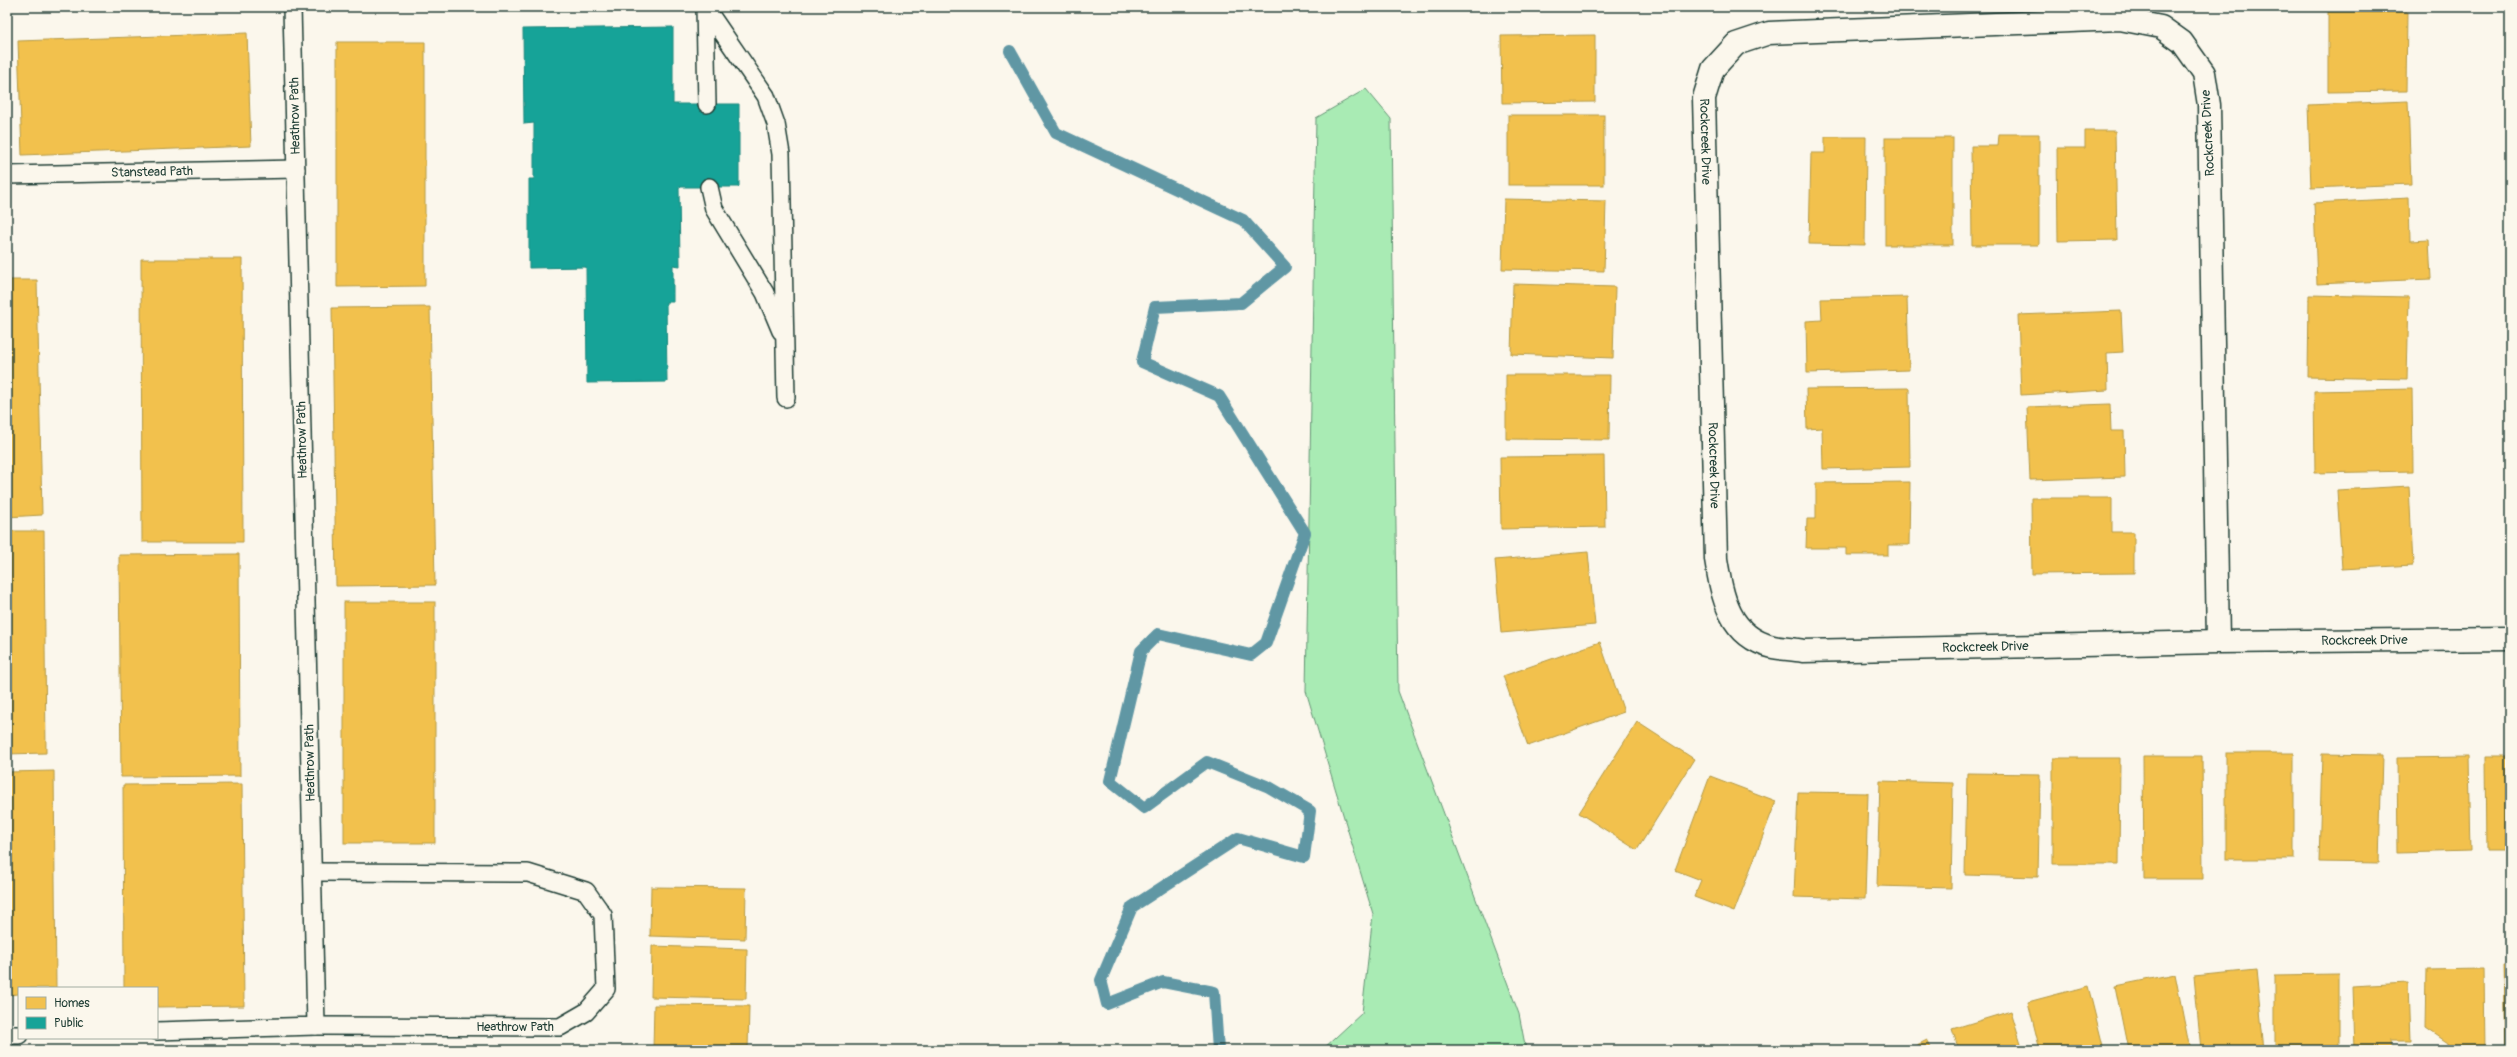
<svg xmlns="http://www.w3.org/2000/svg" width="2517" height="1057" font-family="Pangolin,sans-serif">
  <rect width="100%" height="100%" fill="#fbf7ec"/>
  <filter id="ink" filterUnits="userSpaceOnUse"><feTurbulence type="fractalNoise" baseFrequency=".025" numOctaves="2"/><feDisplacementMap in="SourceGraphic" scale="8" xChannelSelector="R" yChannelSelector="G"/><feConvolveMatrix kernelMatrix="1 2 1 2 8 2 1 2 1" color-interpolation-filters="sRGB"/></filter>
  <g filter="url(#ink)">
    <!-- green -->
    <path fill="#a9ebb4" stroke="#649474" d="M1366,89L1391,119L1398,691L1519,1014L1526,1050H1322L1362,1013L1373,914L1306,691L1316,118Z"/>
    <!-- homes -->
    <g fill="#f2c14e" stroke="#b39946">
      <path d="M2328,12H2407L2406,91L2328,92Z"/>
      <path d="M247,33L251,146L22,155L18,41Z"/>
      <path d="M1595,35V102L1502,103L1501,36Z"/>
      <path d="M337,42H425V286L337,287Z"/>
      <path d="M2408,101L2411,184L2311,188L2308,105Z"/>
      <rect x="1508" y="115" width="96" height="70"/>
      <path d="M2085,131H2115L2117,240L2058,241L2057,148H2085Z"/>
      <path d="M1999,134H2039V245H1972L1971,146H1998Z"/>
      <path d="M1825,137H1866L1865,245L1809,244L1811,153H1825Z"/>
      <rect x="1885" y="138" width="68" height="107"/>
      <path d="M2409,198L2410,241L2429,240L2431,279L2317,284L2314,203Z"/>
      <path d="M1504,199L1606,201L1604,271L1502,269Z"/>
      <path d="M141,259H242L243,542H142Z"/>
      <path d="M7,280H37L42,515L7,517Z"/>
      <path d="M1513,284L1615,287L1613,358L1511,354Z"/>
      <path d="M2309,295L2409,297L2407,379L2308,377Z"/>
      <path d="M1907,297L1909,370L1807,373L1806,321L1822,320L1821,299Z"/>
      <path d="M430,307L435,585L336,586L332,308Z"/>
      <path d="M2121,311L2123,352L2107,353L2108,390L2021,395L2018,315Z"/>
      <path d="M1506,375H1610L1609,440L1506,439Z"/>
      <path d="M1909,388L1910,467L1823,469L1822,428L1807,429L1806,389Z"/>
      <path d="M2412,389L2413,471L2315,473L2314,391Z"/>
      <path d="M2110,404L2111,431H2124L2125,477L2030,480L2027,407Z"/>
      <path d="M1604,456L1605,527L1501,529L1500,457Z"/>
      <path d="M1910,482L1909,545H1888V555H1846V548H1806L1807,519H1816V483Z"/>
      <path d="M2409,486L2413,565L2342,569L2337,490Z"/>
      <path d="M2031,498H2112V532H2134V573L2032,574Z"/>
      <path d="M7,531H44L46,753L7,754Z"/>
      <path d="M1588,552L1595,625L1501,633L1495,560Z"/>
      <path d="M239,554L240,776L121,777L119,555Z"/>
      <rect x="344" y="602" width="91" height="241"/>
      <path d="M1600,642L1624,712L1528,746L1503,676Z"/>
      <path d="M1637,722L1694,759L1637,850L1579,813Z"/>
      <rect x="2226" y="753" width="68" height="106"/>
      <path d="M2322,754L2382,755L2379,863L2319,862Z"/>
      <path d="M2143,756H2202L2203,879H2144Z"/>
      <path d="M2485,756H2510V851H2486Z"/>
      <path d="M2469,757L2471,851L2398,853L2397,758Z"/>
      <path d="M2053,758H2120L2119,864H2053Z"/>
      <path d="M54,771L56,988H19V994L7,995V772Z"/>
      <path d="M1967,773L2040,774L2038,877L1965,875Z"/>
      <path d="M1710,776L1776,801L1734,912L1694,897L1701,880L1675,870Z"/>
      <path d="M1880,781L1953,783L1951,888L1877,886Z"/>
      <path d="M242,784L244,1006L157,1007V988H124L123,785Z"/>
      <path d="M1798,792L1868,793L1865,899L1794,897Z"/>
      <path d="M651,887L746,888L745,939L650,936Z"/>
      <path d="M652,946L747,949L746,999L651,997Z"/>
      <path d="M2503,966H2510V1050H2505Z"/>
      <path d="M2484,969L2485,1050H2449L2448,1043L2426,1028L2427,970Z"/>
      <path d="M2256,970L2264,1050H2201L2194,976Z"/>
      <path d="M2175,974L2190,1050H2128L2115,986Z"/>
      <path d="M2338,974V1050H2275V975Z"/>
      <path d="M2409,983L2411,1041H2390L2391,1050H2354L2352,986Z"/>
      <path d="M2088,986L2104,1050H2040L2028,1002Z"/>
      <path d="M654,1005L749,1006L748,1050H653Z"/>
      <path d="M2011,1011L2023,1050H1959L1952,1029Z"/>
      <path d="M1927,1040L1932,1050H1907Z"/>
    </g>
    <!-- public -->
    <path fill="#17a398" stroke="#19847a" d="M673,27V104H739V187H679L680,266L673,265V302H666L667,382L587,383L586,267L529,268V179H534V123L524,124L523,29Z"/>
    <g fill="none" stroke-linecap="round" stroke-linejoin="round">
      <!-- stream -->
      <path stroke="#6197a4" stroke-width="12" d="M1010,51L1056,133L1243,220L1285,267L1241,303L1155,307L1142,362L1219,396L1305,533L1266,643L1251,655L1158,634L1141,651L1110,781L1144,808L1207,762L1269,787L1310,811L1304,857L1238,838L1132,907L1101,980L1107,1004L1163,982L1214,992L1218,1050"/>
      <defs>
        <g id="service">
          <path d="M705,7L766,96L776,124L781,154L786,398"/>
          <path d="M705,7L707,104"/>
          <path id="s1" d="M7,175L296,169"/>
          <path d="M709,187L714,209L765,293L781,331"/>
          <path d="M313,872L528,873L586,891L603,915L606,989L586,1012L560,1027L316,1026"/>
          <path d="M157,1031L316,1026L292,7"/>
          <path d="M7,1035H19"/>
        </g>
        <g id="minor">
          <path id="s2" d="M2218,642L2209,105L2204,73L2182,42L2161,27L2120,19L1769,33L1736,44L1713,69L1704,98L1716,559C1722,596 1729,637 1773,647C1782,649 1793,649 1803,651L2218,642L2510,639"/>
        </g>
      </defs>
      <!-- service casing -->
      <use href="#service" stroke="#1f3d34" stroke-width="20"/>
      <!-- minor casing -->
      <use href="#minor" stroke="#1f3d34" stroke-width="25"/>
      <!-- service -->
      <use href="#service" stroke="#fbf7ec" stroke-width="17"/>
      <!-- minor -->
      <use href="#minor" stroke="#fbf7ec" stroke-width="22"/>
    </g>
  </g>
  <g text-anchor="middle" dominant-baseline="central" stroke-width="4" stroke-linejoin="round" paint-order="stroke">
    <!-- street labels -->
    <g font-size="13" fill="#1f3d34" stroke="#fbf7ec">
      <text transform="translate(295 116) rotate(-91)">Heathrow Path</text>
      <text transform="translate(2208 133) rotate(-93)">Rockcreek Drive</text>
      <text stroke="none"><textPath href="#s2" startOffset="1169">Rockcreek Drive</textPath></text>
      <text stroke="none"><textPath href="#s1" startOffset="145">Stanstead Path</textPath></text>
      <text transform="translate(302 440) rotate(-91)">Heathrow Path</text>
      <text stroke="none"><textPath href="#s2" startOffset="1493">Rockcreek Drive</textPath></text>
      <text stroke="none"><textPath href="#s2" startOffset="2291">Rockcreek Drive</textPath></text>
      <text stroke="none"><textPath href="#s2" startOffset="1912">Rockcreek Drive</textPath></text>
      <text transform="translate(310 763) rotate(-91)">Heathrow Path</text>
      <text x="515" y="1027">Heathrow Path</text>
    </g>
  </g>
  <!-- margin -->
  <rect width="2517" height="1057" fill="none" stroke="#fbf7ec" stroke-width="24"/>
  <rect x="12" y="12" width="2493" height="1033" fill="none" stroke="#1f3d34" stroke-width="1.5" filter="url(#ink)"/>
  <!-- legend -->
  <rect x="18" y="987" width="140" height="52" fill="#fbf7ec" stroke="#a3ada2"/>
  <rect x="26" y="997" width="20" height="12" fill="#f2c14e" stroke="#a3ada2"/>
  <text x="54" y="1007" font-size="12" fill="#1f3d34">Homes</text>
  <rect x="26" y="1017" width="20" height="12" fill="#17a398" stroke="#a3ada2"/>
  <text x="54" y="1027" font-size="12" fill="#1f3d34">Public</text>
</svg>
